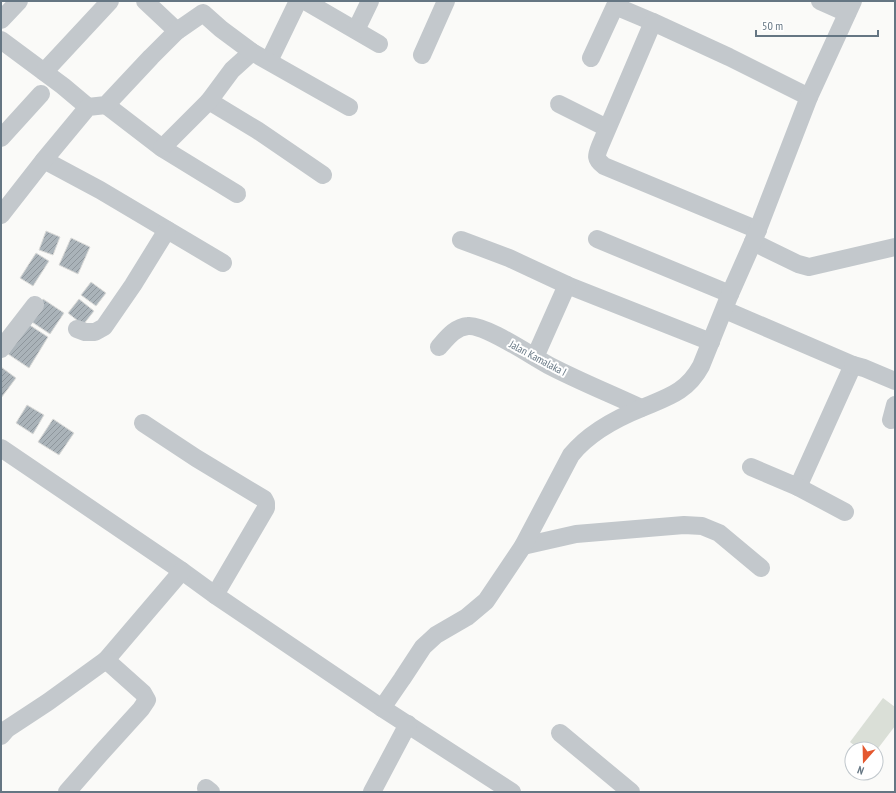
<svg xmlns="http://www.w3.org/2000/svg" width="896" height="793" font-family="'PT Sans Narrow',sans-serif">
  <defs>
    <pattern id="building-hatch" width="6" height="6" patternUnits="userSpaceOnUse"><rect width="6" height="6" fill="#aab3b9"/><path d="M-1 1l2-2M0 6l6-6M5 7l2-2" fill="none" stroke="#8e969c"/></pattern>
  </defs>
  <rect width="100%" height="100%" fill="#fafaf8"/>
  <!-- green -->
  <path fill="#dadfd7" d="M883,698L895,707V726L876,751V749H859L850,742Z"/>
  <!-- building -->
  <g fill="url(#building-hatch)" stroke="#dcdcda">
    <path d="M46,231L60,237L53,255L39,250Z"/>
    <path d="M71,238L90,247L78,274L59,265Z"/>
    <path d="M36,253L49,261L33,286L20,278Z"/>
    <path d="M91,282L106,293L96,306L81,295Z"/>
    <path d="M43,299L64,313L50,334L29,320Z"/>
    <path d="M79,299L94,311L83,325L68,313Z"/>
    <path d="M28,324L48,337L29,368L8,354Z"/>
    <path d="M1,367L16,378L1,398Z"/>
    <path d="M27,405L44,415L33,434L16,423Z"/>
    <path d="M53,419L74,433L59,455L38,442Z"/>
  </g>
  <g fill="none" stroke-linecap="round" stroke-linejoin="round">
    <!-- minor -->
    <g stroke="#c3c8cc" stroke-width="18">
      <path d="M145,1L177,31"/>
      <path d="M305,1L379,44"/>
      <path d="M820,1L847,13"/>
      <path d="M1,20L19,1"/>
      <path d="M356,30L370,1"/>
      <path d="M1,40L63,86L88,107"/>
      <path d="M422,55L446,1"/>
      <path d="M591,58L615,6L653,22"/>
      <path d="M269,61L298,1"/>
      <path d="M44,72L110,1"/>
      <path d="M209,101L257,130L323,175"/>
      <path d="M559,104L607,128"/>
      <path d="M106,105L162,148L237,194"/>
      <path d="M1,138L41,94"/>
      <path d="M162,148L209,101L232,70L252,52"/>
      <path d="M44,160L100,190L223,263"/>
      <path d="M1,215L44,160L88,107L106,105L151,57L177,31L203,13L221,29L252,52L349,107"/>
      <path d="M758,230L604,166C595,159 596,156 600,146L653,22L729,57L809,97"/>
      <path d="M597,239L730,294"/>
      <path d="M461,240L509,258L567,285L711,342"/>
      <path d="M753,242L798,264L809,267L895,247"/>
      <path d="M725,310L853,365L798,487L751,467"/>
      <path d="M77,329L85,332H95L104,327L133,285L167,230"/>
      <path d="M439,347C447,338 455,327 468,326C485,324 533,357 550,366C579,381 611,394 641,408"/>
      <path d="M1,349L35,305"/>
      <path d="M535,357L567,285"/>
      <path d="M853,365L864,368L895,381"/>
      <path d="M891,420L895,405"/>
      <path d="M143,423L196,458L264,499L266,503V508L215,595"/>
      <path d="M1,448L182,571L215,595L382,708L512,792"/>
      <path d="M798,487L845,512"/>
      <path d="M523,546L576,534L684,525L702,526L719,533L761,568"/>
      <path d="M382,708L402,679L423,647L436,635L467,617L486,601L523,546L571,455C588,434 617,418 642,408C668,397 687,392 701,366L730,294L753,242L809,97L853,1"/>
      <path d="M560,733L631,792"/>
      <path d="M1,736L7,729L48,702L106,660L182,571"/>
      <path d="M206,788L211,792"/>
      <path d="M67,792L101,753L141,709L147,700L143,693L106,660"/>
      <path d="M372,792L408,724"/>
    </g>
  </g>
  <g text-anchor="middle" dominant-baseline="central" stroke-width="4" stroke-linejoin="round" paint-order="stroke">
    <!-- street labels -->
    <g font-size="11" fill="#657683" stroke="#fff">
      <text transform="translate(538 358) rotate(28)">Jalan Kamalaka I</text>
    </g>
  </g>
  <!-- border -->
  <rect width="896" height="793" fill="none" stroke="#657683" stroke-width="4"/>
  <!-- north arrow -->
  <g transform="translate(864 761) rotate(200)"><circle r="19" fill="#ffffff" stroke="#c1c8cd"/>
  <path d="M0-3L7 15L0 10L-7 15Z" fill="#e4572e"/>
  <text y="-6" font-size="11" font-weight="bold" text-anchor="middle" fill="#657683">N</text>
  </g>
  <!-- scale -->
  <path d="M756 30v6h122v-6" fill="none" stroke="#657683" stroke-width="2"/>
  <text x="762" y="30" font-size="12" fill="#657683" stroke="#ffffff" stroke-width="3" paint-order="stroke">50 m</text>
</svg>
